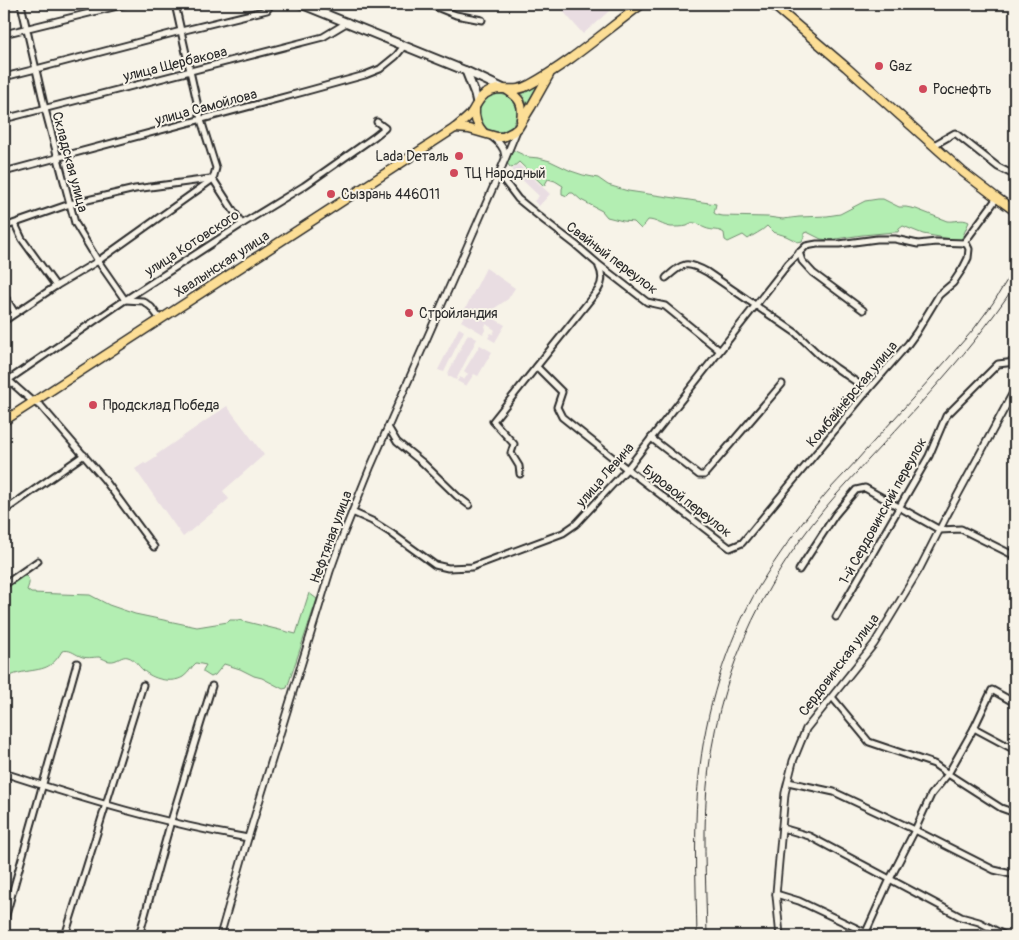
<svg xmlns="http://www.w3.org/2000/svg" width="1019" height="940" font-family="Pangolin,sans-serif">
  <rect width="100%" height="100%" fill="#f7f3e8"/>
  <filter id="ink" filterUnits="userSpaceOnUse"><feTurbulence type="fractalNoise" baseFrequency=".02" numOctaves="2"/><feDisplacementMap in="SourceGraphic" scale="10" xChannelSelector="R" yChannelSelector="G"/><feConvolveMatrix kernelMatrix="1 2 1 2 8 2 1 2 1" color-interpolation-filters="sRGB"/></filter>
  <g filter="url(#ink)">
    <!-- built -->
    <g fill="#e9dde2">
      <path d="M570,4H613L608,12L583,34L563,11Z"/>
      <path d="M518,164L550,194L539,206L534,201L539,196L512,170Z"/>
      <path d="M486,268L515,288L508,299L486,314L505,325L495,342L488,338L491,333L493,334L495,330L486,324L485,327L486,328L483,334L461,321L465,315L463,313Z"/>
      <path d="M459,328L464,331L444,372L438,370Z"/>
      <path d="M468,334L477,339L456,380L447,375Z"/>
      <path d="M480,345L492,352L478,376L474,374L466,386L457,381L460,377L464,380L468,374L464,371Z"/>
      <path d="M227,406L264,455L223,491L229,499L183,537L135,469L144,463L146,464L157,457L156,455Z"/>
    </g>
    <!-- green -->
    <g fill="#b3eeb2" stroke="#6f8c6e">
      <path d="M538,85L527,104L522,94Z"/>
      <circle cx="498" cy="113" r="19"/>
      <path d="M512,151H515L528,157L539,158L550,161L571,171L583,175L598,178L608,185L628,191L716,204L714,213L717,215L723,216L768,217L783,219L799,217L827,216L840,214L865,201L878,199H883L899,207H906L916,209L947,221C955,222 962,218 969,222L962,238L961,240H956L923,234L903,226L899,229L898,232H895L862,235L829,240L821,239L807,232L804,233V237L802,241L798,242L786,236L773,232L767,226C761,232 754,234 748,239L743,235L728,242L725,240L724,233C719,229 712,231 705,228C701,227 699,223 695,223C688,222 693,223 687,226C683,227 676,227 671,227C663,226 656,220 648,220L641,229L634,222L623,221L607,217L602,211L581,200L573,193H570L567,196L562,194V189L563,186L555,181L548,179L544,186L519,162L512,168L510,167L507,163Z"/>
      <path d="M26,576C31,581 29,584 27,590L31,593L90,595L109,605L135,614L197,627L228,622L230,620H239L296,634L309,593L317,599L287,688L283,689L262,678L254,676L240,669L224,664L215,675L211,677L203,672V670L206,665L196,663C191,667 189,673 183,677C171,684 152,679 143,670C138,666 135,659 128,657C122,655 117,662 110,661C106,661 103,658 99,657C93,657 86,659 80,656C73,653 70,649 62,651C50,672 40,668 19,673C14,674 9,677 4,678V588C10,581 16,577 26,576Z"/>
    </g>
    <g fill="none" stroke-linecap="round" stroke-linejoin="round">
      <defs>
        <g id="minor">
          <path d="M21,4L45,109L75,223L98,261L125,300L143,301L151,307L160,319"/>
          <path d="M175,4L201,120L216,168L213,179L242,224"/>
          <path d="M429,4L456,15L482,20"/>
          <path d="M4,34L126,4"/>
          <path d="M4,77L36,69L181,31L267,10L271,4"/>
          <path d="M4,119L323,37L348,22"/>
          <path d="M934,145L955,133L998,167L1014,175L1015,174"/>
          <path d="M4,172L307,91L365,75L380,69L396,56L404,46"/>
          <path d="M499,174L518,199L545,221L576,245L598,264L647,302L665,306L719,350"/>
          <path d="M15,224L22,239L56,286"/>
          <path d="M4,227L70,204L135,189L210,179"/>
          <path d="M964,243L997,198"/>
          <path d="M799,252L802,261L813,273L863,310"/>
          <path d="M666,278C683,263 686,260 707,272L796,333L819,355L836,368L868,390"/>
          <path d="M4,295L15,313"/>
          <path d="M4,321L56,286L98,261L213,179"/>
          <path d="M537,367L562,392L557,407L562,417L627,469L730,548L742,543L868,390L908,344L916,333L939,295L953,283L963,268L968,258L969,249L967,245L964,243"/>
          <path d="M4,376L33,402L41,406L104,479L154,547"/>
          <path d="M4,383L125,300L242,224L304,186L374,137L384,129L385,128L377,122"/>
          <path d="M388,427L397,442L423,463L457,496L469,505"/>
          <path d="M651,438L699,475H704L782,384"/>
          <path d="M520,474L519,466L511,453L514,444L493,421L598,290C603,282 603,275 599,267"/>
          <path d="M4,511L84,455"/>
          <path d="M352,512L372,521L391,533L435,565L448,568L472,567L563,533L576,524L627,469L788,264L806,246L817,244H839L877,239H895L918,244L936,242L964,243"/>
          <path d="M799,570L835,515L856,490L865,488L940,530L961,529L1015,556"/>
          <path d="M4,585L38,561"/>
          <path d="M836,617L929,456L946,416L998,364L1015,362"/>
          <path d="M4,691L6,684"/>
          <path d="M832,697L869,742L934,764L948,774L1001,808L1015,813"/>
          <path d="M974,728L1015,750"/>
          <path d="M4,773C84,799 165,824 248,838"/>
          <path d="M788,782L834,792L915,830L994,870L1015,875"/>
          <path d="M782,828L809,836L961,917L979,922L1006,936"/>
          <path d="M776,894L799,901L873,936"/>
          <path d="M4,922L77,663"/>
          <path d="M866,932L890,879L915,830L931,795L948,774L974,728L992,690L1015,703"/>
          <path d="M65,936L143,685"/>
          <path d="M139,936L171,821L212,686"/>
        </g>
        <g id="tertiary">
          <path d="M491,136C497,141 505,147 505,156"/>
          <path d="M220,936L248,838L330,571L343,535L370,468L499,174L517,130"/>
          <path d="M780,936L776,894L785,793L793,761L806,729L874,644L920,568L947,515L1015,389"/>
        </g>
        <g id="secondary">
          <path d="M301,4L466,71L502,88"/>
          <path d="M466,71L475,94L477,103"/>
        </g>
        <g id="primary">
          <path d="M772,4L846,67L963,172L997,198L1015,211"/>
          <path d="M507,90C519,98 524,103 521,119"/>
          <path d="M475,108C474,117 477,125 483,132"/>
          <path d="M455,128L469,129L497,137H503L513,132L518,128L531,107L549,75"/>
          <path d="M4,421L455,128C460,124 465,120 469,116C475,109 477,100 485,94C502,83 512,95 529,85C570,63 605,31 642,4"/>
        </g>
      </defs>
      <!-- minor casing -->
      <use href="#minor" stroke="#2b2b2b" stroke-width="9"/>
      <!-- tertiary casing -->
      <use href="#tertiary" stroke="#2b2b2b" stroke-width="9"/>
      <!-- secondary casing -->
      <use href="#secondary" stroke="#2b2b2b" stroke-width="11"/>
      <!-- primary casing -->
      <use href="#primary" stroke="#2b2b2b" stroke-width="11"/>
      <!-- minor -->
      <use href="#minor" stroke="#f7f3e8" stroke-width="5"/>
      <!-- tertiary -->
      <use href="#tertiary" stroke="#f7f3e8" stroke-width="5.5"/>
      <!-- secondary -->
      <use href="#secondary" stroke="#f7f3e8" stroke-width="7"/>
      <!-- primary -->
      <use href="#primary" stroke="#fcde96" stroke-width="8"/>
      <!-- rail -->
      <g stroke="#2b2b2b" stroke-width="1">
        <path d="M697,936C696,880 693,823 700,766C708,700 730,631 766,575C785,545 806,517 829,490C841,477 854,464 865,451C901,411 938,371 973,330L993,303L1015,267"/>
        <path d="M707,936C706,880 702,823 709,767C722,664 769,571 837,494C898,426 965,361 1015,285"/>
      </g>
    </g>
  </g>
  <!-- markers -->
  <g fill="#d1495b" stroke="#f7f3e8" stroke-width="2">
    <circle cx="879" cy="66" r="5"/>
    <circle cx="923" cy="89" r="5"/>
    <circle cx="459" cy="156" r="5"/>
    <circle cx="454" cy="173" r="5"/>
    <circle cx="331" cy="194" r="5"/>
    <circle cx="409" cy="313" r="5"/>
    <circle cx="93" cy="405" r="5"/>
  </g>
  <g text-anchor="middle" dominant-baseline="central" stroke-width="4" stroke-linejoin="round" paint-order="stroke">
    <!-- street labels -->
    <g font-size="14" fill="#2b2b2b" stroke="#f7f3e8">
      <text transform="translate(175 64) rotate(-14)">улица Щербакова</text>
      <text transform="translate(206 107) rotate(-15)">улица Самойлова</text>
      <text transform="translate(70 162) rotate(75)">Складская улица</text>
      <text transform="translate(192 243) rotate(-33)">улица Котовского</text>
      <text transform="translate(612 258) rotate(37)">Свайный переулок</text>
      <text transform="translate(222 264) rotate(-33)">Хвалынская улица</text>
      <text transform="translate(852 394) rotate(-50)">Комбайнёрская улица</text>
      <text transform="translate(605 475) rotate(-49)">улица Левина</text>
      <text transform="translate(687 501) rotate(38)">Буровой переулок</text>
      <text transform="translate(883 511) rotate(-61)">1-й Сердовинский переулок</text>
      <text transform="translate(331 537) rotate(-70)">Нефтяная улица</text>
      <text transform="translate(839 665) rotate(-53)">Сердовинская улица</text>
    </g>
    <!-- poi labels -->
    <g font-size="14" fill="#2b2b2b" stroke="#f7f3e8" text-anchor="start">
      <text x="889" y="66">Gaz</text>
      <text x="933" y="89">Роснефть</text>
      <text x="449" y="156" text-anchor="end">Lada Dеталь</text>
      <text x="464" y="173">ТЦ Народный</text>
      <text x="341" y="194">Сызрань 446011</text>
      <text x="419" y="313">Стройландия</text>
      <text x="103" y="405">Продсклад Победа</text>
    </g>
  </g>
  <!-- margin -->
  <rect width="1019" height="940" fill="none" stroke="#f7f3e8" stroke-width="20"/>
  <rect x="10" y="10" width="999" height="920" fill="none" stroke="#2b2b2b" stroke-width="2" filter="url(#ink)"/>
</svg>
